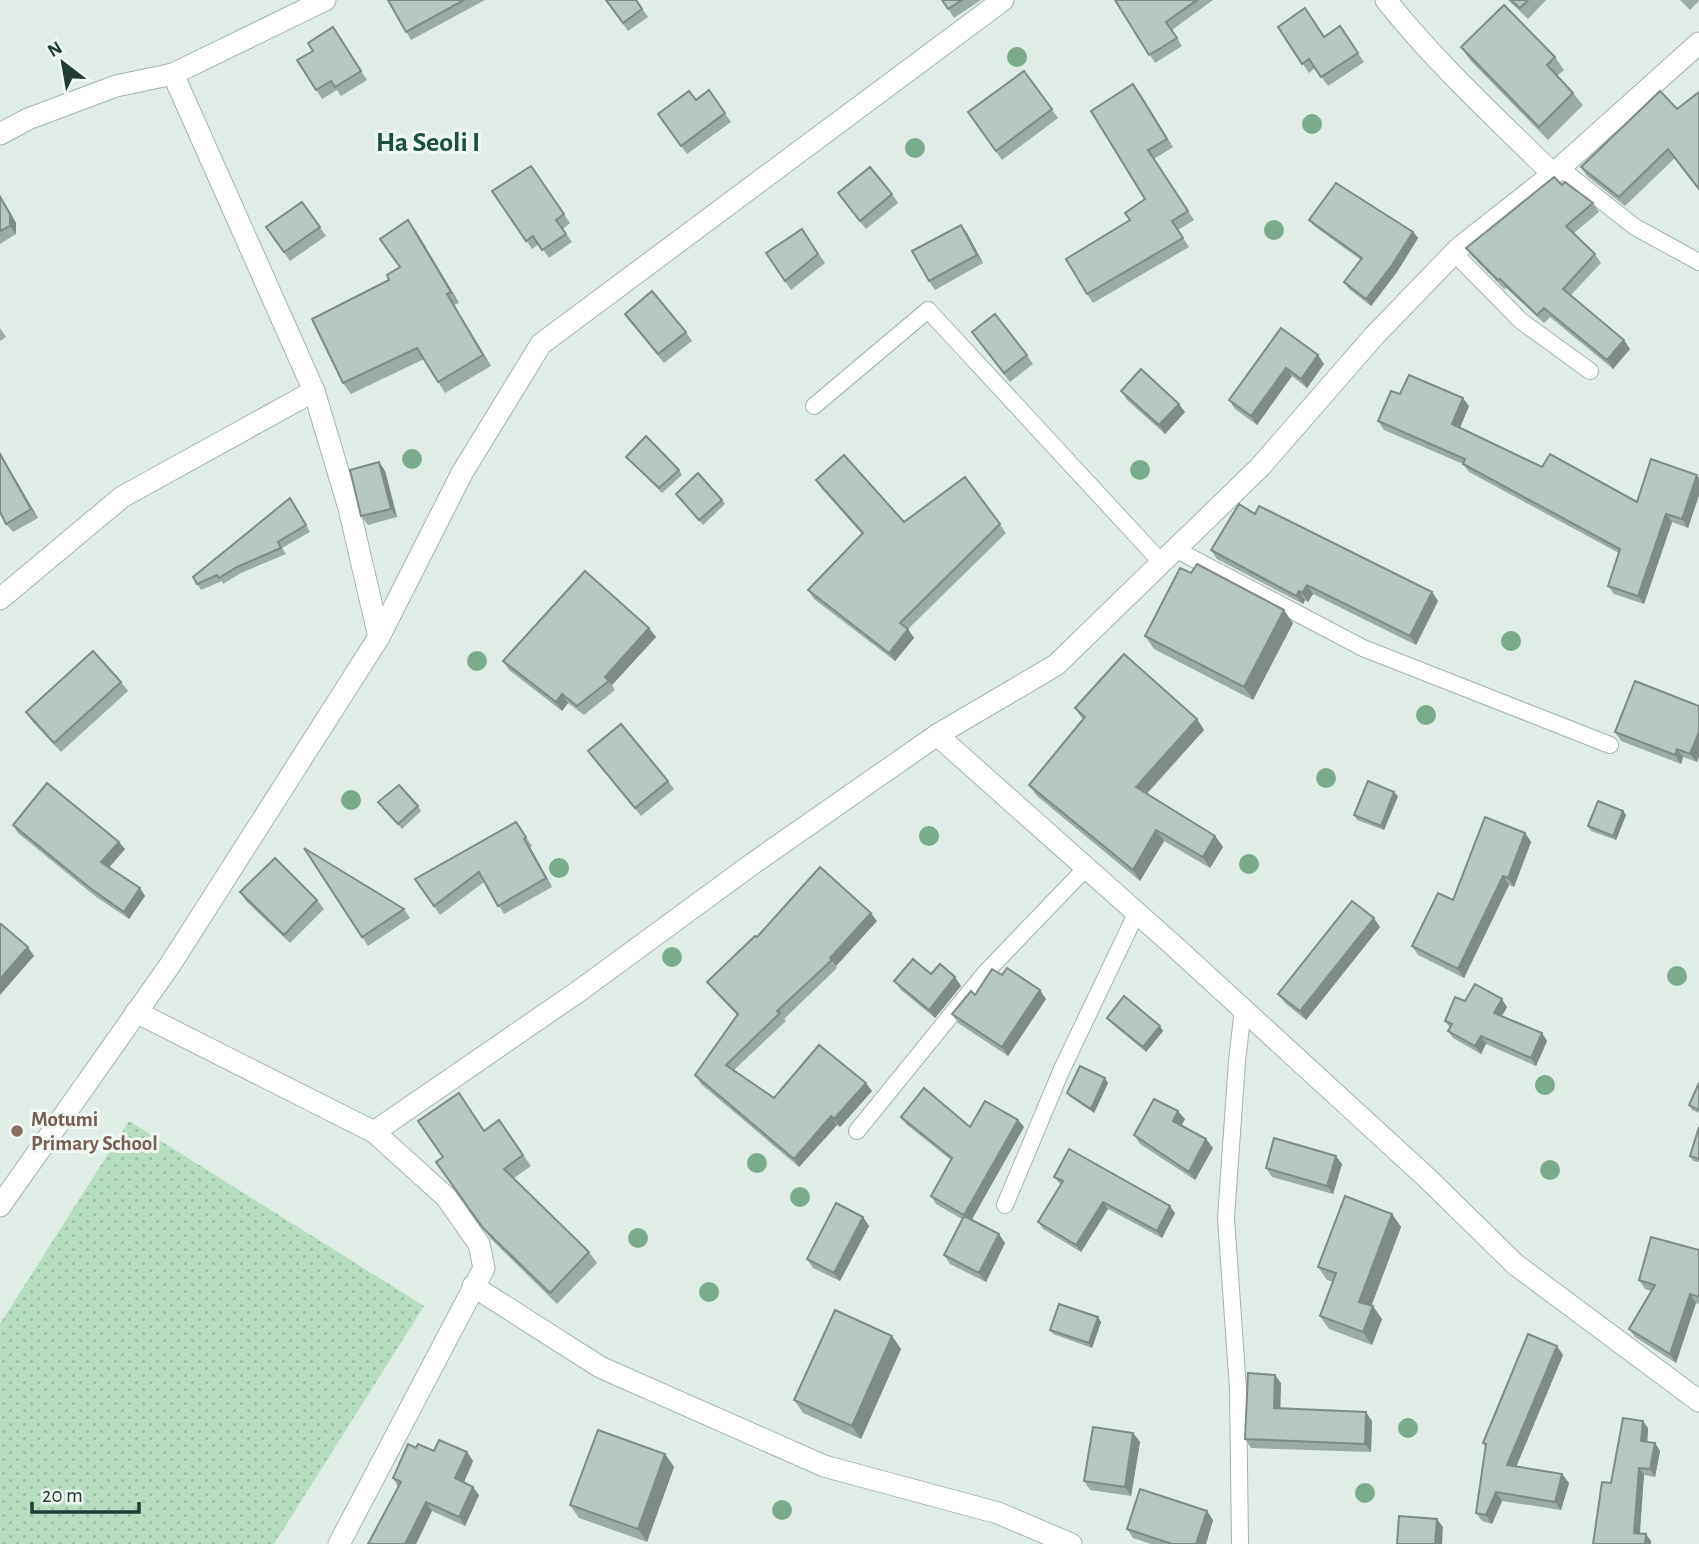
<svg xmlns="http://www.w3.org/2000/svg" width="1699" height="1544" font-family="'Alegreya Sans',sans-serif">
  <defs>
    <pattern id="green-dots" width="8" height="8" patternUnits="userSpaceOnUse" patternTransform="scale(1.75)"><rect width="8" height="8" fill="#b7dec1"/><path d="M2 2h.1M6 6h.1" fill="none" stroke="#9dbfa6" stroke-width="1.8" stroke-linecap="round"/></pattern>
  </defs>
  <rect width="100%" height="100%" fill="#e0ece6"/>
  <!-- green -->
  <path fill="url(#green-dots)" d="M129,1121L424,1306L274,1544H0V1324Z"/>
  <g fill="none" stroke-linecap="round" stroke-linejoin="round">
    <defs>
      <g id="lane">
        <path d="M1560,168L1635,227L1699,262"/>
        <path d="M1454,253L1521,321L1590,371"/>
        <path d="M814,406L928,310L1162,563"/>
        <path d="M1175,549L1363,648L1610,745"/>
        <path d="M857,1131L986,972L1086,868"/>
        <path d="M1005,1205L1062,1069L1137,912"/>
        <path d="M1240,1544L1238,1389L1226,1218L1237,1061L1243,1009"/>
      </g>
      <g id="street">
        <path d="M1386,0C1436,63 1496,118 1553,174"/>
        <path d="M0,134L28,119L116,86L173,74"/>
        <path d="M314,391L349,508L379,637"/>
        <path d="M0,599L122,497L314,391L173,74L325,0"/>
        <path d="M937,735L1173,945L1426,1177L1516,1265L1699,1401"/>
        <path d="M136,1012L374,1132L446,1197L479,1244L484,1268L339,1544"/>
        <path d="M374,1132L579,991L755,862L937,735L1056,665L1260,467L1374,336L1459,248L1553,174L1699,43"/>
        <path d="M0,1206L170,965L379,637L462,473L541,344L1003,0"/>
        <path d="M473,1286L600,1367L824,1466L998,1513L1071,1544"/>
      </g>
    </defs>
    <!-- lane casing -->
    <use href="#lane" stroke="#a3b4ad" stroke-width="18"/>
    <!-- street casing -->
    <use href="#street" stroke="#a3b4ad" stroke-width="23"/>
    <!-- lane -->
    <use href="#lane" stroke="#fff" stroke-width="16"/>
    <!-- street -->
    <use href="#street" stroke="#fff" stroke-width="21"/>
  </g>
  <!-- trees -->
  <g fill="#7bab8d">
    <circle cx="1017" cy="57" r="10"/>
    <circle cx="1312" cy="124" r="10"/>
    <circle cx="915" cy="148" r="10"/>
    <circle cx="1274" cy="230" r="10"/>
    <circle cx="412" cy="459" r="10"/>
    <circle cx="1140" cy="470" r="10"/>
    <circle cx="1511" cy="641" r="10"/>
    <circle cx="477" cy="661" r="10"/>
    <circle cx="1426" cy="715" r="10"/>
    <circle cx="1326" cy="778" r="10"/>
    <circle cx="351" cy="800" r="10"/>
    <circle cx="929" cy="836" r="10"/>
    <circle cx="1249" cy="864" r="10"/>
    <circle cx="559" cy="868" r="10"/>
    <circle cx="672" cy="957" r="10"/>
    <circle cx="1677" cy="976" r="10"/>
    <circle cx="1545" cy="1085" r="10"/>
    <circle cx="757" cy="1163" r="10"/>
    <circle cx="1550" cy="1170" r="10"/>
    <circle cx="800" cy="1197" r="10"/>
    <circle cx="638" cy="1238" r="10"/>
    <circle cx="709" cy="1292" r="10"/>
    <circle cx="1408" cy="1428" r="10"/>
    <circle cx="1365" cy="1493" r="10"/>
    <circle cx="782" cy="1510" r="10"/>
  </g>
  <!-- wall -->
  <g fill="#9caba4">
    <path d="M388,0H485L411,40Z"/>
    <path d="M606,0H636L648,17L628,31Z"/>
    <path d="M942,0H981L954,18Z"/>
    <path d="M1115,0H1213L1172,30L1182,46L1155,63Z"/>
    <path d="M1508,0H1546L1528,19Z"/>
    <path d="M1680,0H1699V1L1690,10Z"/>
    <path d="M1340,26L1364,62L1328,86L1315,68L1309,73L1278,27L1324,37Z"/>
    <path d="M333,27L367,80L341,96L337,90L322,99L297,60L313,51Z"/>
    <path d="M1461,47L1555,57L1564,70L1557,76L1573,93L1583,105L1548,140L1470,60Z"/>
    <path d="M1024,71L1058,118L1002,160L968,112Z"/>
    <path d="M709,90L731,122L687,154L658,114L696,100Z"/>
    <path d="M1140,93L1173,147L1154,159L1194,220L1178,230L1189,247L1093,303L1087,294L1130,220L1145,199Z"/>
    <path d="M1677,109L1675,158L1625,206L1587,176L1581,167Z"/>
    <path d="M531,166L570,223L563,229L572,242L549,258L539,244L532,249L492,191Z"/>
    <path d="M1562,185L1593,203L1599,212L1574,233L1595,254L1601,263L1571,295L1630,349L1613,369L1550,317L1544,323L1506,288L1504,289L1472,256L1466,248Z"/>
    <path d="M838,193L892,194L898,203L866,229Z"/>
    <path d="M0,195L16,223V234L0,244Z"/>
    <path d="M302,202L326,236L290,261L266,227Z"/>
    <path d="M1309,220L1413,232L1418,238L1397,272L1371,306L1349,289L1344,282L1361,260L1314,226Z"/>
    <path d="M802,229L825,263L791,290L766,253Z"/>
    <path d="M416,231L459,303L454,305L491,366L445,393L424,359L351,394L343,383L389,280L400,267Z"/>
    <path d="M967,233L983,263L935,290L929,281Z"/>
    <path d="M625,314L686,332L692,341L664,363Z"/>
    <path d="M0,328L6,337L0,341Z"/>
    <path d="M1281,328L1324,364L1307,388L1292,376L1257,425L1235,409L1229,400Z"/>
    <path d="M978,341L1027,355L1033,364L1010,382Z"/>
    <path d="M1121,391L1185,412L1165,434L1127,400Z"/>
    <path d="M1400,394L1469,406L1460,428L1542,467L1637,502L1697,475L1699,478V495L1688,528L1672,522L1644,604L1614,594L1608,586L1619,553L1469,472L1463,464L1384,430L1378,421Z"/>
    <path d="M0,453L38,518L13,532L6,524Z"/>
    <path d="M626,457L679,470L682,475L662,493Z"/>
    <path d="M379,462L385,471L397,517L368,525L361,516Z"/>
    <path d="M965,477L1006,533L908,629L914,638L895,661L814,599L808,590L862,534L822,489L816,480L904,522Z"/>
    <path d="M676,494L722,500L725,504L703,525Z"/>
    <path d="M294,504L310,532L282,548L286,554L241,573L223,584L222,581L201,590L193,577Z"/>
    <path d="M1255,514L1432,592L1438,601L1416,645L1313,594L1308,602L1305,600L1303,604L1217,559L1211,550Z"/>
    <path d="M1293,623L1253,700L1154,649L1145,636Z"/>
    <path d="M649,628L656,637L612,685L615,690L584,715L568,703L562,711L509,670L503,661Z"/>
    <path d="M121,682L128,691L61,752L32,721L26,712Z"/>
    <path d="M1699,706V756L1697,762L1683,757L1681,764L1621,741L1615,732Z"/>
    <path d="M1075,708L1197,719L1204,730L1147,794L1215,836L1223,847L1210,868L1164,841L1140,881L1037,796L1029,785L1083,720Z"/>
    <path d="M588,751L668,781L674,789L641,816Z"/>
    <path d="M1398,796L1384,830L1357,820L1354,815Z"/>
    <path d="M378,802L418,806L421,811L402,829Z"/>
    <path d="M1626,815L1616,840L1591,831L1588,826Z"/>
    <path d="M516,822L532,846L530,847L552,887L504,914L484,882L440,915L415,879Z"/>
    <path d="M13,825L125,849L109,867L145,896L129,919L95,896L18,833Z"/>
    <path d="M1525,833L1531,842L1514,887L1509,885L1464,978L1418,955L1412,946Z"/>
    <path d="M240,892L317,900L324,909L290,943L246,901Z"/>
    <path d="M404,909L410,918L368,946L362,937Z"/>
    <path d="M877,921L836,966L837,968L784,1019L786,1021L734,1070L774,1098L872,1091L840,1127L837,1125L799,1167L701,1084L695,1075L737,1015L713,990L707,982L757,937Z"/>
    <path d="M1380,927L1306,1020L1285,1003L1278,994Z"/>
    <path d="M1002,975L1046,999L1008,1056L958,1023L952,1014L975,995Z"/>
    <path d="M955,977L961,986L935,1018L901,990L894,981Z"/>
    <path d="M1465,1001L1507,1007L1502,1016L1547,1041L1536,1066L1486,1044L1481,1054L1453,1038L1448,1031L1450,1028L1445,1021Z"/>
    <path d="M1107,1018L1163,1031L1146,1052L1110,1022Z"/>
    <path d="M1108,1083L1094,1113L1070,1097L1067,1093Z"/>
    <path d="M1699,1083V1113L1692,1110L1689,1105Z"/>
    <path d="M901,1117L970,1127L1018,1120L1024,1127L971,1220L1005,1243L986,1282L950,1264L944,1255L962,1219L936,1204L931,1196L951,1160L906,1124Z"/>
    <path d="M1185,1119L1181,1126L1206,1139L1213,1148L1195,1180L1140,1144L1134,1135Z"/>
    <path d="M499,1120L531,1166L514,1178L589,1252L597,1263L557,1304L491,1239L436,1162Z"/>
    <path d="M1699,1127V1162L1693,1161L1690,1156Z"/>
    <path d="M1342,1164L1333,1194L1272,1177L1266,1168Z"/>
    <path d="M1054,1177L1175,1213L1162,1238L1108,1209L1081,1252L1043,1229L1038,1222L1061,1185Z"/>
    <path d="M1392,1214L1401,1227L1371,1306L1382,1319L1372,1345L1329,1329L1320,1316L1333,1282L1327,1280L1318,1267Z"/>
    <path d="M863,1217L869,1226L840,1281L813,1268L807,1259Z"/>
    <path d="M1699,1250V1304L1696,1303L1676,1363L1635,1337L1629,1329L1651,1291L1645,1289L1639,1280Z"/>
    <path d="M1098,1317L1101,1322L1092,1348L1053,1334L1050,1330Z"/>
    <path d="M892,1336L901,1349L861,1439L803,1413L794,1400Z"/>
    <path d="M1563,1355L1516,1467L1562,1474L1569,1483L1561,1510L1502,1501L1492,1524L1482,1521L1476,1513L1486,1447L1483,1443Z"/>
    <path d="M1281,1383L1280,1409L1372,1421L1371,1452L1251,1448L1245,1439Z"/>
    <path d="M1648,1428L1647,1442L1655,1443L1660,1451L1655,1477L1644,1475L1640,1533L1651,1541L1593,1544L1611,1483Z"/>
    <path d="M1133,1433L1140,1442L1131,1496L1090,1490L1084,1481Z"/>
    <path d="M416,1448L434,1451L467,1452L473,1461L464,1482L479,1495L465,1526L432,1511L416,1544H368L398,1487L393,1478Z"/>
    <path d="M665,1454L674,1467L647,1542L579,1518L570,1505Z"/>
    <path d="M1213,1520L1206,1544H1151L1133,1538L1127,1529Z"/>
  </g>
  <!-- shaded-wall -->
  <g fill="#7f8b86">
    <path d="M0,195L16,223V234L10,226Z"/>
    <path d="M408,220L416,231L459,303L451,292Z"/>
    <path d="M961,225L967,233L983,263L977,255Z"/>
    <path d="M1413,232L1418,238L1397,272L1371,306L1366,299Z"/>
    <path d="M447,294L454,305L491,366L483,355Z"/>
    <path d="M1624,340L1630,349L1613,369L1607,360Z"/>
    <path d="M1318,355L1324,364L1307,388L1301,379Z"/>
    <path d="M1286,368L1292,376L1257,425L1251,416Z"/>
    <path d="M1463,398L1469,406L1458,432L1452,424Z"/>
    <path d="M1179,404L1185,412L1165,434L1159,425Z"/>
    <path d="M0,453L38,518L31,509Z"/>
    <path d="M379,462L385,471L397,517L391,509Z"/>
    <path d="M1697,475L1699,478V495L1688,528L1682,519Z"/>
    <path d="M1666,514L1672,522L1644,604L1638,596Z"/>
    <path d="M1307,585L1313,594L1308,602L1302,593Z"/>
    <path d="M1299,591L1305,600L1303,604L1296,596Z"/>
    <path d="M1432,592L1438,601L1416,645L1410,636Z"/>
    <path d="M1284,610L1293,623L1253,700L1244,687Z"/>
    <path d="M649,628L656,637L612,685L605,677Z"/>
    <path d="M908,629L914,638L895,661L889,653Z"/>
    <path d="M562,694L568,703L562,711L556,702Z"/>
    <path d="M1197,719L1204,730L1143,797L1136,787Z"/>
    <path d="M1699,732V756L1697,762L1690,754Z"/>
    <path d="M1677,749L1683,757L1681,764L1675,755Z"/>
    <path d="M1394,792L1398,796L1384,830L1381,826Z"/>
    <path d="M1623,811L1626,815L1616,840L1613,836Z"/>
    <path d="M1156,830L1164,841L1140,881L1133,870Z"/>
    <path d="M1525,833L1531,842L1514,887L1508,878Z"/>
    <path d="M1215,836L1223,847L1210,868L1203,857Z"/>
    <path d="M524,839L530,847L552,887L546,878Z"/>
    <path d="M119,842L125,849L107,870L101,862Z"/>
    <path d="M1503,876L1509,885L1464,978L1458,969Z"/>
    <path d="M140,888L145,896L129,919L124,912Z"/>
    <path d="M871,913L877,921L836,966L830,958Z"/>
    <path d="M1374,918L1380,927L1306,1020L1300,1011Z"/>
    <path d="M28,947L34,956L0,995V979Z"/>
    <path d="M955,977L961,986L935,1018L929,1010Z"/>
    <path d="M1040,990L1046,999L1008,1056L1002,1047Z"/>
    <path d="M1502,999L1507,1007L1499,1021L1494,1013Z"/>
    <path d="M1160,1026L1163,1031L1146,1052L1143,1047Z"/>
    <path d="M1542,1033L1547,1041L1536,1066L1531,1058Z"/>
    <path d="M1481,1036L1486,1044L1481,1054L1475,1046Z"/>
    <path d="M1105,1078L1108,1083L1094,1113L1091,1109Z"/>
    <path d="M866,1083L872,1091L840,1127L834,1119Z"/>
    <path d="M1178,1111L1185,1119L1179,1130L1173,1121Z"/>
    <path d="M831,1116L837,1125L799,1167L794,1159Z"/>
    <path d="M1018,1120L1024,1127L970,1223L964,1215Z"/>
    <path d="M1206,1139L1213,1148L1195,1180L1189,1172Z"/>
    <path d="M1336,1156L1342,1164L1333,1194L1327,1186Z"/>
    <path d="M1103,1202L1108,1209L1081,1252L1076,1245Z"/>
    <path d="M1170,1206L1175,1213L1162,1238L1157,1231Z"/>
    <path d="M1392,1214L1401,1227L1368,1315L1359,1302Z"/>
    <path d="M863,1217L869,1226L840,1281L834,1273Z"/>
    <path d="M999,1234L1005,1243L986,1282L979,1273Z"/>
    <path d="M1690,1294L1696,1303L1676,1363L1670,1354Z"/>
    <path d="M1373,1306L1382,1319L1372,1345L1363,1332Z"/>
    <path d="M1098,1317L1101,1322L1092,1348L1089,1343Z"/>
    <path d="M892,1336L901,1349L861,1439L852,1426Z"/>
    <path d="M1557,1346L1563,1355L1513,1474L1507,1465Z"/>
    <path d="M1275,1375L1281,1383L1280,1417L1274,1408Z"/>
    <path d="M1366,1412L1372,1421L1371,1452L1365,1444Z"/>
    <path d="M1643,1421L1648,1428L1647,1448L1641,1441Z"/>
    <path d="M1133,1433L1140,1442L1131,1496L1125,1487Z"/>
    <path d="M1655,1443L1660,1451L1655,1477L1650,1469Z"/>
    <path d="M467,1452L473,1461L462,1487L455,1478Z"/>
    <path d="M665,1454L674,1467L647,1542L638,1529Z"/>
    <path d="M1639,1468L1644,1475L1639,1540L1634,1533Z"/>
    <path d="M1562,1474L1569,1483L1561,1510L1555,1502Z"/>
    <path d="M473,1487L479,1495L465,1526L459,1517Z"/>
    <path d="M1496,1492L1502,1501L1492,1524L1486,1515Z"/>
    <path d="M426,1502L432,1511L416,1544H405Z"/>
    <path d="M1207,1511L1213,1520L1206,1544H1196Z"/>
    <path d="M1437,1519L1443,1527L1442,1544H1435Z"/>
    <path d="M1646,1534L1651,1541V1544H1645Z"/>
  </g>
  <!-- building -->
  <g fill="#b5c7bf" stroke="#7f8b86" stroke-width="2">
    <path d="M388,0H464L406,32Z"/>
    <path d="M606,0H636L642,9L623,23Z"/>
    <path d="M942,0H962L948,9Z"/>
    <path d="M1115,0H1197L1166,22L1177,38L1149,55Z"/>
    <path d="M1511,0H1528L1520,8Z"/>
    <path d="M1504,5L1555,57L1547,65L1573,93L1539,127L1461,47Z"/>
    <path d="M1305,8L1324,37L1340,26L1358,53L1321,77L1309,59L1302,64L1278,27Z"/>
    <path d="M333,27L361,71L335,87L331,81L316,90L297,60L313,51L308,43Z"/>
    <path d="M1024,71L1052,109L996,151L968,112Z"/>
    <path d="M1133,84L1167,139L1148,150L1188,211L1172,221L1183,238L1087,294L1066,259L1130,220L1125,213L1145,199L1091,111Z"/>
    <path d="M709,90L725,113L681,146L658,114L689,91L696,100Z"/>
    <path d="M1660,91L1677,109L1699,92V189L1668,149L1619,197L1581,167Z"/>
    <path d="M531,166L564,214L556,220L566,234L542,250L533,236L526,241L492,191Z"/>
    <path d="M870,167L892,194L860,221L838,193Z"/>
    <path d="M1554,177L1562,185L1565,182L1593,203L1566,226L1595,254L1563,289L1624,340L1607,360L1544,308L1537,315L1500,279L1498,280L1466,248Z"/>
    <path d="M1336,183L1413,232L1392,265L1366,299L1344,282L1362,258L1309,220Z"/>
    <path d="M0,197L10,214V226L0,231Z"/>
    <path d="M302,202L320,227L284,252L266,227Z"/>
    <path d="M408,220L451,292L447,294L483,355L438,382L417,348L343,383L312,319L389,280L387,275L400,267L380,239Z"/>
    <path d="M961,225L977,255L929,281L912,251Z"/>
    <path d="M802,229L818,254L785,281L766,253Z"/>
    <path d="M652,291L686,332L658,354L625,314Z"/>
    <path d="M995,314L1027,355L1004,373L972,332Z"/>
    <path d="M1281,328L1318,355L1301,379L1286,368L1251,416L1229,400Z"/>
    <path d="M1141,369L1179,404L1159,425L1121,391Z"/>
    <path d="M1409,375L1463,398L1452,424L1542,467L1550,454L1637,502L1651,459L1697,475L1682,519L1666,514L1638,596L1608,586L1620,549L1463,464L1465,459L1378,421L1391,391L1400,394Z"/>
    <path d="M646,436L679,470L659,488L626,457Z"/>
    <path d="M0,454L31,509L6,524L0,512Z"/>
    <path d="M844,455L904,522L965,477L1000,524L900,623L908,629L889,653L808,590L863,533L816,480Z"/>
    <path d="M379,462L391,509L361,516L350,470Z"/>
    <path d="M698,473L722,500L699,520L676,494Z"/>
    <path d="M290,498L306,525L278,542L281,548L237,567L219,578L217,575L197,584L193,577Z"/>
    <path d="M1239,504L1255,514L1259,506L1432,592L1410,636L1307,585L1302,593L1299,591L1296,596L1211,550Z"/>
    <path d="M1197,564L1284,610L1244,687L1145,636L1180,568L1191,573Z"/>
    <path d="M585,571L649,628L605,677L609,681L577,706L562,694L556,702L503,661Z"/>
    <path d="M93,651L121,682L54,743L26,712Z"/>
    <path d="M1124,654L1197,719L1136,787L1215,836L1203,857L1156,830L1133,870L1029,785L1085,717L1075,708Z"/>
    <path d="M1635,681L1699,706V732L1690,754L1677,749L1675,755L1615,732Z"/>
    <path d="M621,724L668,781L635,808L588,751Z"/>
    <path d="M1368,781L1394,792L1381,826L1354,815Z"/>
    <path d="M47,783L119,842L101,862L140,888L124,912L90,888L13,825Z"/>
    <path d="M399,785L418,806L398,824L378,802Z"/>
    <path d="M1598,801L1623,811L1613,836L1588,826Z"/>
    <path d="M1485,817L1525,833L1508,878L1503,876L1458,969L1412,946L1438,893L1453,900Z"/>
    <path d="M516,822L526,837L524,839L546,878L498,906L479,872L434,906L415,879Z"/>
    <path d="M304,848L404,909L362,937Z"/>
    <path d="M275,858L317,900L284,935L240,892Z"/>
    <path d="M820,867L871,913L830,958L832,960L777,1011L780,1013L726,1065L774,1098L819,1045L866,1083L834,1119L831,1116L794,1159L695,1075L738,1014L707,982L755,936L757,937Z"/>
    <path d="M1352,901L1374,918L1300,1011L1278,994Z"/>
    <path d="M1,924L28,947L0,979V926Z"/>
    <path d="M913,959L931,974L940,964L955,977L929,1010L894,981Z"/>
    <path d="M1007,968L1040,990L1002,1047L952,1014L971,991L975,995L992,969L1002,975Z"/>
    <path d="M1475,984L1502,999L1494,1013L1542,1033L1531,1058L1481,1036L1475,1046L1448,1031L1452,1024L1445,1021L1455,997L1465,1001Z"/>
    <path d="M1124,996L1160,1026L1143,1047L1107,1018Z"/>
    <path d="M1080,1066L1105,1078L1091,1109L1067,1093Z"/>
    <path d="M1699,1083V1110L1689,1105Z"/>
    <path d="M924,1088L970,1127L985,1101L1018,1120L964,1215L931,1196L952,1158L901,1117Z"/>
    <path d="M459,1093L484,1131L499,1120L523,1155L504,1169L589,1252L550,1293L483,1228L436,1162L443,1157L418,1121Z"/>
    <path d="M1154,1099L1178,1111L1173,1121L1206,1139L1189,1172L1134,1135Z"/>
    <path d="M1699,1127V1159L1690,1156Z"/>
    <path d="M1274,1138L1336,1156L1327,1186L1266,1168Z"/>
    <path d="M1069,1149L1170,1206L1157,1231L1103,1202L1076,1245L1038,1222L1063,1181L1054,1177Z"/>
    <path d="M1345,1196L1392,1214L1359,1302L1373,1306L1363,1332L1320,1316L1336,1273L1318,1267Z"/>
    <path d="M836,1203L863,1217L834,1273L807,1259Z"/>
    <path d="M964,1216L999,1234L979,1273L944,1255Z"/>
    <path d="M1651,1237L1699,1250V1297L1690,1294L1670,1354L1629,1329L1655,1285L1639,1280Z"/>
    <path d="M1059,1304L1098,1317L1089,1343L1050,1330Z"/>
    <path d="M835,1310L892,1336L852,1426L794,1400Z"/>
    <path d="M1528,1334L1557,1346L1507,1465L1562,1474L1555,1502L1496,1492L1486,1515L1476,1513L1486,1444L1483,1443Z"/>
    <path d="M1248,1373L1275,1375L1274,1408L1366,1412L1365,1444L1245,1439Z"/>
    <path d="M1623,1418L1643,1421L1641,1441L1655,1443L1650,1469L1639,1468L1634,1533L1646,1534L1645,1544H1593L1602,1482L1611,1483Z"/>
    <path d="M1093,1427L1133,1433L1125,1487L1084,1481Z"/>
    <path d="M598,1430L665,1454L638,1529L570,1505Z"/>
    <path d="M439,1440L467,1452L455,1478L473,1487L459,1517L426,1502L405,1544H368L401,1482L393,1478L408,1444L416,1448L418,1444L434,1451Z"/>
    <path d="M1140,1489L1207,1511L1196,1544H1172L1127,1529Z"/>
    <path d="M1399,1516L1437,1519L1435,1544H1397Z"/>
  </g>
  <!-- markers -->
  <circle fill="#8d6e63" stroke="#f1f8f4" stroke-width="2.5" cx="17" cy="1131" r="7"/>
  <g text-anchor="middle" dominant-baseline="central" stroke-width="6" stroke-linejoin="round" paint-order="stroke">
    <!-- education labels -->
    <g font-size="21" font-weight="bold" fill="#785e54" stroke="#f1f8f4" text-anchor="start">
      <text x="31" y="1119">Motumi<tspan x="31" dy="24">Primary School</tspan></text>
    </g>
    <!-- district labels -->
    <g font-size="28" font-weight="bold" fill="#1b5041" stroke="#f1f8f4">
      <text x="428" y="143">Ha Seoli I</text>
    </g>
  </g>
  <!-- north arrow -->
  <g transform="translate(63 63) rotate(329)" stroke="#f1f8f4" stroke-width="5" paint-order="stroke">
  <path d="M0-5L12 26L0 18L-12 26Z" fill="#203d34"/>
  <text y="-10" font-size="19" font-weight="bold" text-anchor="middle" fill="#203d34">N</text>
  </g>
  <!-- scale -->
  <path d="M32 1502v10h107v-10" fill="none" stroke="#203d34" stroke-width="3.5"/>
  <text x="42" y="1502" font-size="21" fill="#203d34" stroke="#f1f8f4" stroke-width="5" paint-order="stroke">20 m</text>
</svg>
